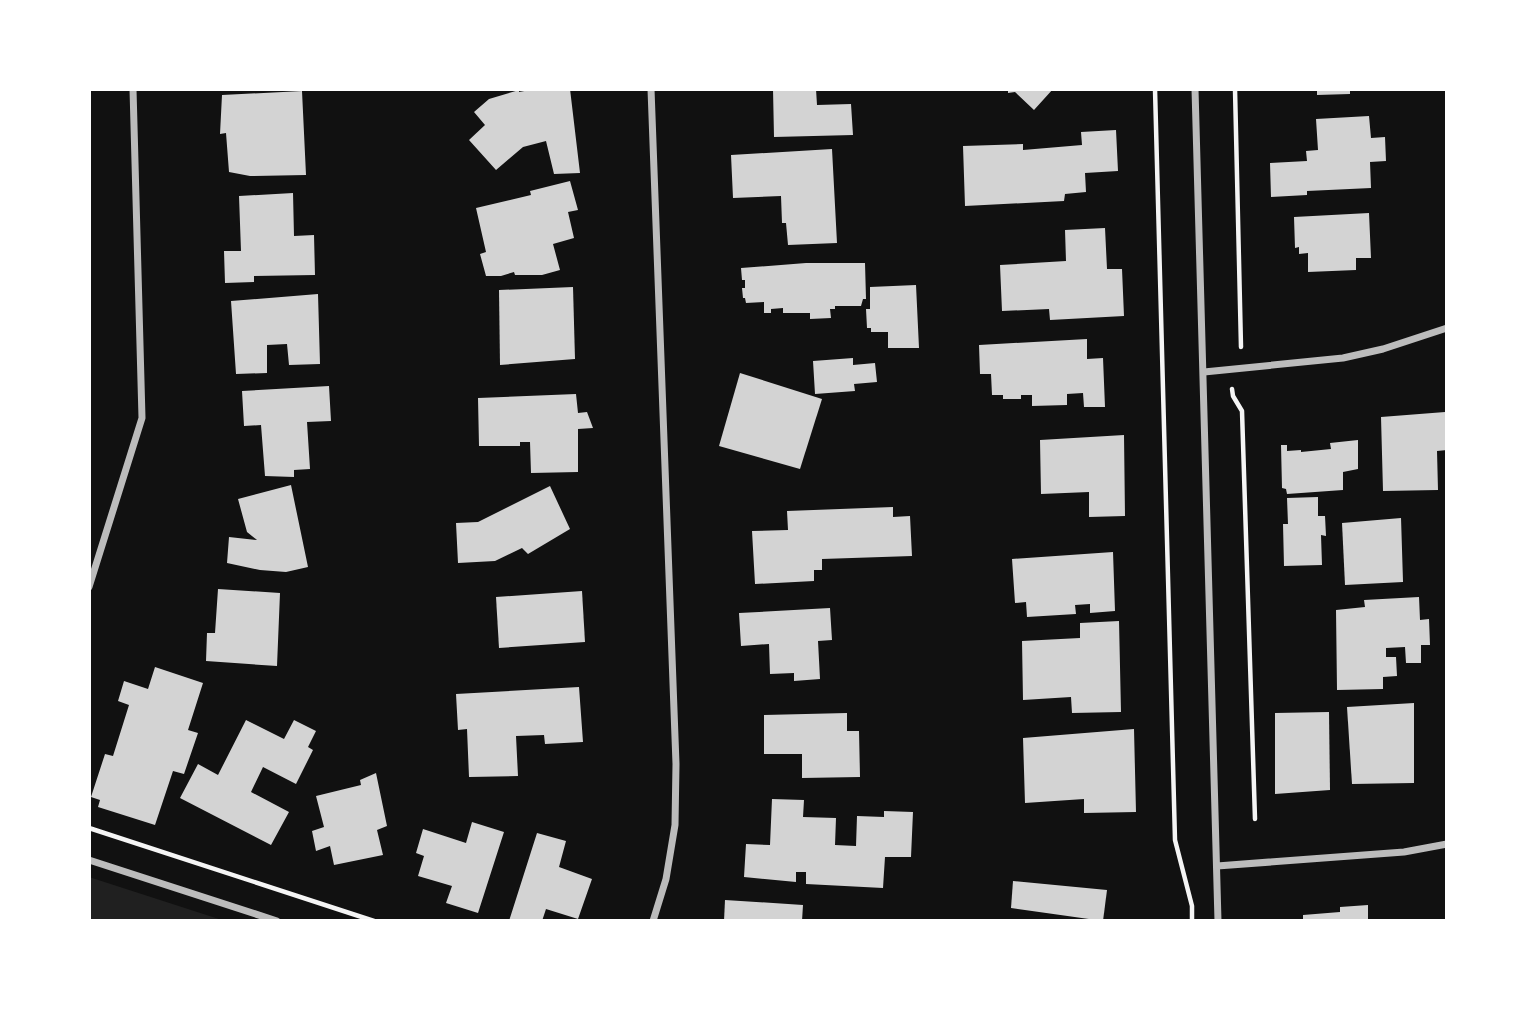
<svg xmlns="http://www.w3.org/2000/svg" width="1536" height="1010" font-family="Quicksand,sans-serif">
  <rect width="100%" height="100%" fill="#111"/>
  <!-- green -->
  <path fill="#202020" d="M89,877L225,921H89Z"/>
  <!-- building -->
  <g fill="#d3d3d3">
    <path d="M535,89H570L580,173L554,174L546,141L523,147L496,170L469,140L485,125L474,112L489,99L519,90V92Z"/>
    <path d="M773,89H816L817,105L851,104L853,135L774,137Z"/>
    <path d="M1008,89H1053L1034,110L1015,92L1008,93Z"/>
    <path d="M1317,89H1350V94L1317,95Z"/>
    <path d="M302,91L306,175L250,176L229,172L226,133L220,134L222,95Z"/>
    <path d="M1369,116L1371,138L1385,137L1386,161L1370,162L1371,188L1307,191V195L1271,197L1270,163L1307,161L1306,151L1318,150L1316,119Z"/>
    <path d="M1116,130L1118,171L1085,173L1086,192L1065,194L1064,201L965,206L963,146L1023,144V150L1082,145L1081,132Z"/>
    <path d="M832,149L837,243L788,245L786,223H782L781,196L733,198L731,155Z"/>
    <path d="M570,181L578,210L568,212L574,238L553,244L560,270L542,275H515L514,272L501,276H486L480,254L486,252L476,208L531,195L530,191Z"/>
    <path d="M293,193L294,236L314,235L315,275L254,276V282L225,283L224,251H241L239,196Z"/>
    <path d="M1369,213L1371,258H1356V270L1308,272V253L1299,254V247L1295,248L1294,217Z"/>
    <path d="M1105,228L1107,269H1122L1124,316L1050,320L1049,309L1002,311L1000,265L1066,261L1065,230Z"/>
    <path d="M806,263H865L866,299H863L861,306H835V309H830L831,318L810,319V313H783V308L771,309V313H764V302L746,303L745,298H743L742,288H745V280H742L741,268Z"/>
    <path d="M916,285L919,348H888V332H871V328H867L866,309H870V287Z"/>
    <path d="M573,287L575,359L500,365L499,290Z"/>
    <path d="M318,294L320,364L289,365L287,344L267,345V373L236,374L231,301Z"/>
    <path d="M1087,339V359L1103,358L1105,407H1084L1083,393L1067,394V405L1032,406V395H1021V399H1003V395H992L991,374H980L979,345Z"/>
    <path d="M853,358V365L875,363L877,382L854,384L855,391L815,394L813,361Z"/>
    <path d="M740,373L822,399L800,469L719,446Z"/>
    <path d="M329,386L331,421L307,422L310,469L294,470V477L265,476L261,425L244,426L242,391Z"/>
    <path d="M576,394L578,413L587,412L593,428L578,429V472L531,473L530,442H520V446H479L478,398Z"/>
    <path d="M1445,412L1447,450L1437,451L1438,490L1383,491L1381,417Z"/>
    <path d="M1124,435L1125,516L1089,517V492L1041,494L1040,440Z"/>
    <path d="M1358,440V469L1343,472V490L1287,494L1286,489L1282,488L1281,445H1287V451L1301,450V452L1331,449L1330,443Z"/>
    <path d="M291,485L308,567L286,572L260,570L227,563L229,537L257,540L247,532L238,499Z"/>
    <path d="M550,486L570,529L528,554L522,548L495,561L458,563L456,523L478,522Z"/>
    <path d="M1318,497V516H1325L1326,536L1321,535L1322,565L1284,566L1283,524H1288L1287,498Z"/>
    <path d="M893,507V517L910,516L912,556L822,559V570H814V581L755,584L752,531L788,530L787,511Z"/>
    <path d="M1401,518L1403,582L1345,585L1342,523Z"/>
    <path d="M1113,552L1115,611L1090,613V604L1075,605L1076,614L1027,617L1026,602L1015,603L1012,559Z"/>
    <path d="M218,589L280,593L277,666L206,661L207,633H215Z"/>
    <path d="M582,591L585,642L499,648L496,597Z"/>
    <path d="M1419,597L1420,620L1429,619L1430,645H1421V663H1406L1405,647L1386,648V657H1396L1397,676L1383,677V689L1337,690L1336,610L1365,607L1364,600Z"/>
    <path d="M830,608L832,640L818,641L820,679L794,681V673L770,674L769,644L741,646L739,613Z"/>
    <path d="M1119,621L1121,712L1072,713L1071,697L1023,700L1022,641L1080,638V623Z"/>
    <path d="M155,667L203,683L188,730L198,733L184,774L173,771L155,825L98,807L100,800L91,797L105,754L113,756L129,705L118,701L124,681L148,689Z"/>
    <path d="M579,687L583,742L545,744L544,735L516,736L518,776L469,777L467,729L458,730L456,694Z"/>
    <path d="M1414,703V783L1352,784L1347,707Z"/>
    <path d="M1329,712L1330,790L1275,794V713Z"/>
    <path d="M847,713V731H859L860,777L802,778V754H764V715Z"/>
    <path d="M246,720L284,739L294,720L316,731L308,747L313,750L296,784L263,767L251,792L289,812L271,845L180,798L198,764L218,775Z"/>
    <path d="M1134,729L1136,812L1084,813V799L1025,803L1023,738Z"/>
    <path d="M376,773L387,826L377,830L383,855L334,865L330,846L316,851L312,831L324,827L316,796L361,785L360,780Z"/>
    <path d="M772,799L804,800L803,817L836,818L835,845L856,846L857,816L884,817V811L913,812L911,857H885L883,888L806,884V872H796V882L744,877L746,844L770,845Z"/>
    <path d="M472,822L504,832L478,913L446,903L452,886L418,876L424,856L416,853L423,829L466,843Z"/>
    <path d="M537,833L566,841L559,867L592,879L578,919L546,909L542,921H509Z"/>
    <path d="M1013,881L1107,890L1103,921L1011,908Z"/>
    <path d="M725,900L803,905L802,921H724Z"/>
    <path d="M1368,905V921H1303V915L1340,912V907Z"/>
  </g>
  <g fill="none" stroke-linecap="round" stroke-linejoin="round">
    <!-- path -->
    <g stroke="#f5f5f5" stroke-width="4.5">
      <path d="M1155,89L1175,840L1192,906V921"/>
      <path d="M1235,89L1241,347"/>
      <path d="M1232,389L1233,396L1242,411L1255,819"/>
      <path d="M89,828L374,921"/>
    </g>
    <!-- minor -->
    <g stroke="#bcbcbc" stroke-width="7">
      <path d="M651,89L676,764L675,825L666,879L653,921"/>
      <path d="M1195,89L1218,921"/>
      <path d="M1204,372L1343,358L1383,349L1447,328"/>
      <path d="M89,587L142,418L133,89"/>
      <path d="M89,860L277,921"/>
      <path d="M1217,866L1404,852L1447,844"/>
    </g>
  </g>
  <!-- border -->
  <rect width="1536" height="1010" fill="none" stroke="#ffffff" stroke-width="182"/>
</svg>
